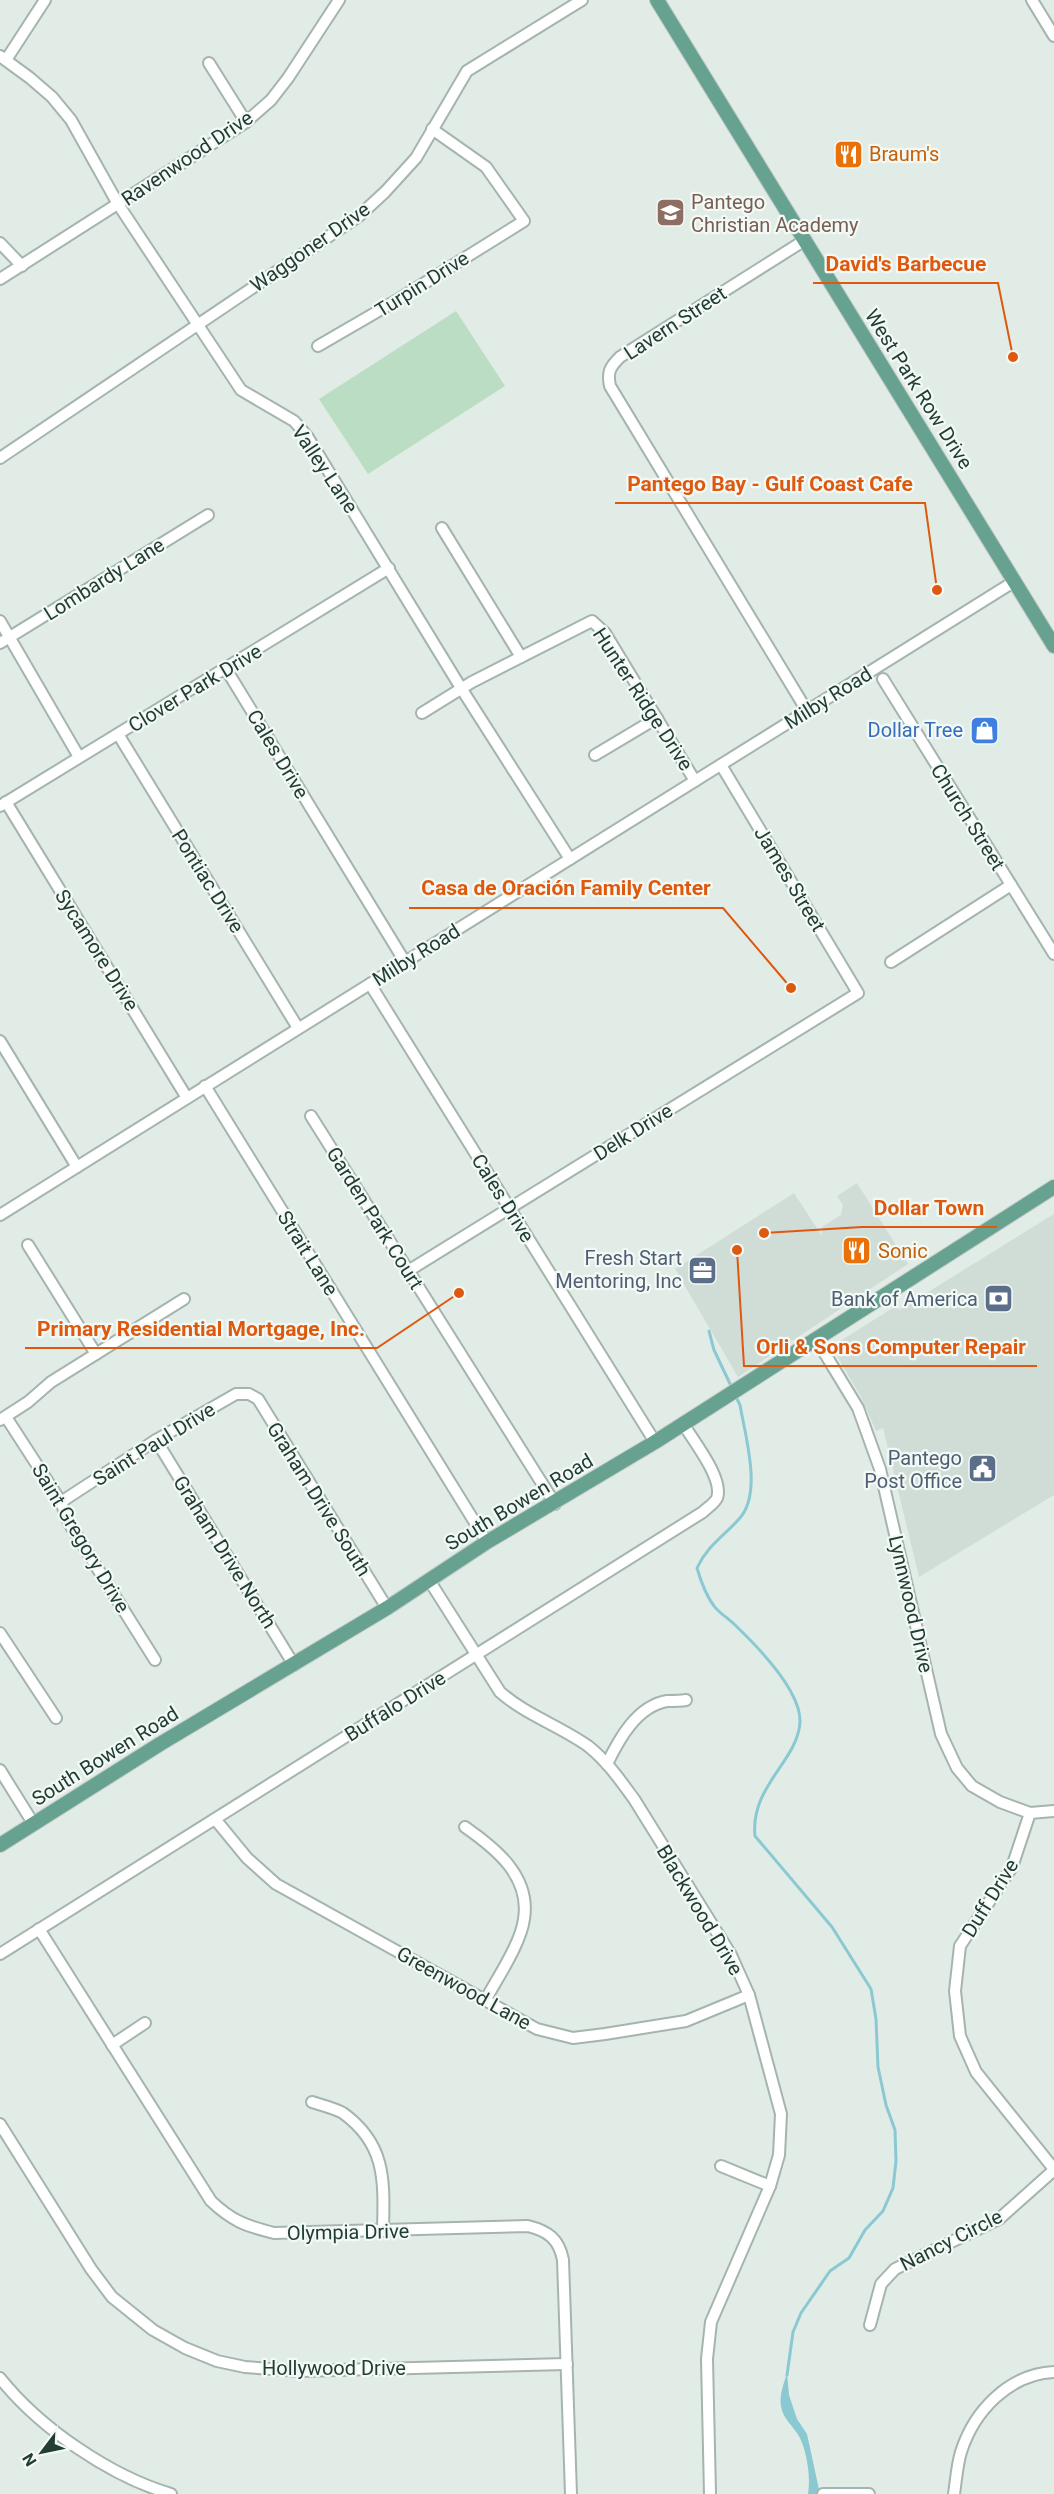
<svg xmlns="http://www.w3.org/2000/svg" width="1054" height="2494" font-family="Roboto,sans-serif">
  <rect width="100%" height="100%" fill="#e2ece7"/>
  <!-- built -->
  <g fill="#d0dcd6">
    <path d="M857,1183L908,1264L738,1377L675,1269L794,1193L822,1236V1227L841,1215L843,1205L837,1196Z"/>
    <path d="M1054,1214V1495L919,1577L883,1428L876,1431L861,1397L833,1349L834,1345L896,1306L899,1310Z"/>
  </g>
  <!-- green -->
  <path fill="#bbddc3" d="M456,311L505,386L368,474L319,399Z"/>
  <!-- water -->
  <path fill="#8ac9d1" d="M787,2373L789,2395L797,2419L807,2434L820,2494H808C811,2478 807,2453 800,2438C794,2426 783,2420 781,2406C779,2395 784,2383 787,2373Z"/>
  <g fill="none" stroke-linecap="round" stroke-linejoin="round">
    <!-- stream -->
    <g stroke="#8ac9d1" stroke-width="3">
      <path d="M709,1331L714,1350L732,1388"/>
      <path d="M736,1397L740,1405C745,1435 763,1494 739,1519C724,1536 707,1546 697,1568C701,1582 705,1594 714,1606C719,1613 728,1618 734,1624C756,1645 801,1690 800,1722C798,1761 750,1786 755,1836L832,1927L871,1989L876,2019L878,2067L886,2105L895,2130L896,2161L893,2188L883,2211L865,2230L849,2258L830,2271L801,2313L793,2332L787,2375"/>
    </g>
    <defs>
      <g id="minor">
        <path d="M1032,0L1054,36"/>
        <path d="M0,56L30,78L52,97L71,120L118,204L241,390L294,421L307,436L461,688L570,859"/>
        <path d="M6,60L45,0"/>
        <path d="M209,63L246,122"/>
        <path d="M805,240L620,357C610,367 607,372 610,386L807,711"/>
        <path d="M0,243L22,266"/>
        <path d="M0,279L246,122L271,100L288,78L339,0"/>
        <path d="M318,346L399,299L524,221L486,167L432,129"/>
        <path d="M0,458L359,216L385,192L416,158L467,71L582,0"/>
        <path d="M442,528L521,657"/>
        <path d="M0,621L79,757"/>
        <path d="M0,643L208,515"/>
        <path d="M226,669L405,962"/>
        <path d="M883,679L1054,954"/>
        <path d="M422,713L472,682L592,621L605,633L695,781"/>
        <path d="M118,734L298,1028"/>
        <path d="M595,755L657,718"/>
        <path d="M6,802L187,1098"/>
        <path d="M0,806L389,568"/>
        <path d="M891,962L1011,885"/>
        <path d="M370,984L655,1442"/>
        <path d="M0,1041L77,1167"/>
        <path d="M205,1086L487,1542"/>
        <path d="M311,1116L555,1504"/>
        <path d="M0,1215L1015,581"/>
        <path d="M28,1245L96,1354"/>
        <path d="M408,1271L858,993L721,765"/>
        <path d="M816,1339L858,1408L880,1469L941,1734L957,1768L972,1786L1000,1802L1030,1813L1054,1811"/>
        <path d="M6,1417L61,1502L69,1523L155,1660"/>
        <path d="M0,1420L28,1402L51,1382L184,1299"/>
        <path d="M156,1440L294,1665"/>
        <path d="M61,1502L156,1440L236,1394H249L258,1399L387,1608"/>
        <path d="M429,1580L500,1692C526,1715 560,1726 588,1746C607,1761 620,1780 634,1799L731,1955L749,1995L781,2114L779,2155L770,2186L711,2322L707,2359L710,2494"/>
        <path d="M0,1633L56,1718"/>
        <path d="M607,1764C619,1739 637,1706 667,1701C674,1701 680,1701 686,1700"/>
        <path d="M0,1770L33,1823"/>
        <path d="M1030,1813L1012,1867L960,1946L955,1991L960,2036L976,2072L1054,2169"/>
        <path d="M215,1819L247,1858L276,1884L537,2029L573,2038L605,2034L686,2021L749,1995"/>
        <path d="M465,1827C495,1848 531,1876 524,1919C521,1943 498,1977 486,1999"/>
        <path d="M39,1929L211,2201C232,2221 246,2226 274,2233L528,2226C548,2231 559,2239 563,2260L571,2494"/>
        <path d="M0,1954L703,1512C707,1508 715,1503 717,1498C724,1479 694,1442 684,1425"/>
        <path d="M112,2045L145,2023"/>
        <path d="M312,2102C321,2105 334,2108 343,2113C387,2145 384,2182 383,2231"/>
        <path d="M0,2124L91,2269L112,2297L153,2330L185,2348L217,2361L245,2367L299,2371L567,2364"/>
        <path d="M721,2166L770,2186"/>
        <path d="M870,2325L881,2284L895,2269L999,2219L1054,2170"/>
        <path d="M0,2378C40,2428 110,2476 171,2494"/>
        <path d="M823,2494H869"/>
        <path d="M954,2494C956,2481 957,2465 961,2452C974,2411 1009,2374 1054,2372"/>
      </g>
      <g id="major">
        <path d="M657,0L1054,646"/>
        <path d="M0,1845L160,1744L387,1608L487,1542L655,1442L1054,1187"/>
      </g>
    </defs>
    <!-- minor casing -->
    <use href="#minor" stroke="#a5b4ae" stroke-width="14"/>
    <!-- major casing -->
    <use href="#major" stroke="#c1c9c6" stroke-width="16"/>
    <!-- minor -->
    <use href="#minor" stroke="#fff" stroke-width="10"/>
    <!-- major -->
    <use href="#major" stroke="#67a290" stroke-width="14"/>
  </g>
  <!-- icons -->
  <defs>
    <symbol id="restaurant-square" viewBox="-11 -11 22 22"><rect x="-9" y="-9" width="18" height="18" rx="4" fill="#e8710a" stroke="#f3f9f5"/><path d="M-5-6h1v4h1v-4h1v4h1v-4h1v5L-1.5 .5V6h-2V.5L-5-1ZM5-6V6H3V1.5H1.5Q1.5-4 5-6Z" fill="#fff"/></symbol>
    <symbol id="school-square" viewBox="-11 -11 22 22"><rect x="-9" y="-9" width="18" height="18" rx="4" fill="#8d6e63" stroke="#f3f9f5"/><path d="M0-5L7-2L0 1L-7-2ZM-4 1L0 2.5L4 1V4Q0 6-4 4Z" fill="#fff"/></symbol>
    <symbol id="shop-square" viewBox="-11 -11 22 22"><rect x="-9" y="-9" width="18" height="18" rx="4" fill="#3f7fe0" stroke="#f3f9f5"/><path d="M-5-2.5h2.3a2.7 3.5 0 0 1 5.4 0H5L5.5 6h-11ZM-1.5-2.5h3a1.5 2.3 0 0 0-3 0Z" fill="#fff"/></symbol>
    <symbol id="office-square" viewBox="-11 -11 22 22"><rect x="-9" y="-9" width="18" height="18" rx="4" fill="#5c6f8a" stroke="#f3f9f5"/><path d="M-6-3h4V-5.5h4V-3h4V5H-6ZM-1-4.5V-3h2v-1.5ZM-6 0V1H6V0Z" fill="#fff"/></symbol>
    <symbol id="bank-square" viewBox="-11 -11 22 22"><rect x="-9" y="-9" width="18" height="18" rx="4" fill="#5c6f8a" stroke="#f3f9f5"/><path d="M-6-4H6V4H-6ZM0-2.3a2.3 2.3 0 1 0 0 4.6a2.3 2.3 0 1 0 0-4.6Z" fill="#fff"/></symbol>
    <symbol id="civic-square" viewBox="-11 -11 22 22"><rect x="-9" y="-9" width="18" height="18" rx="4" fill="#5c6f8a" stroke="#f3f9f5"/><path d="M-.6-6.5H3V-4.5H.6V-3L4-1V1h2V6H-6V1h2V-1L-.6-3ZM-1.2 2.5V6h2.4V2.5Z" fill="#fff"/></symbol>
  </defs>
  <g fill-rule="evenodd">
    <use href="#restaurant-square" x="832" y="138" width="33" height="33"/>
    <use href="#school-square" x="654" y="196" width="33" height="33"/>
    <use href="#shop-square" x="968" y="714" width="33" height="33"/>
    <use href="#restaurant-square" x="840" y="1234" width="33" height="33"/>
    <use href="#office-square" x="686" y="1254" width="33" height="33"/>
    <use href="#bank-square" x="982" y="1282" width="33" height="33"/>
    <use href="#civic-square" x="966" y="1452" width="33" height="33"/>
  </g>
  <g text-anchor="middle" dominant-baseline="central" stroke-width="4.5" stroke-linejoin="round" paint-order="stroke">
    <!-- food labels -->
    <g font-size="20" fill="#c56008" stroke="#f3f9f5" text-anchor="start">
      <text x="869" y="154">Braum's</text>
      <text x="878" y="1251">Sonic</text>
    </g>
    <!-- street labels -->
    <g font-size="20" fill="#223d35" stroke="#f3f9f5">
      <text transform="translate(187 158) rotate(-34)">Ravenwood Drive</text>
      <text transform="translate(310 247) rotate(-35)">Waggoner Drive</text>
      <text transform="translate(422 284) rotate(-32)">Turpin Drive</text>
      <text transform="translate(675 323) rotate(-33)">Lavern Street</text>
      <text transform="translate(919 389) rotate(58)">West Park Row Drive</text>
      <text transform="translate(325 469) rotate(56)">Valley Lane</text>
      <text transform="translate(104 579) rotate(-32)">Lombardy Lane</text>
      <text transform="translate(195 688) rotate(-31)">Clover Park Drive</text>
      <text transform="translate(828 698) rotate(-32)">Milby Road</text>
      <text transform="translate(643 699) rotate(57)">Hunter Ridge Drive</text>
      <text transform="translate(278 754) rotate(59)">Cales Drive</text>
      <text transform="translate(968 817) rotate(58)">Church Street</text>
      <text transform="translate(790 879) rotate(59)">James Street</text>
      <text transform="translate(208 881) rotate(58)">Pontiac Drive</text>
      <text transform="translate(97 950) rotate(58)">Sycamore Drive</text>
      <text transform="translate(416 955) rotate(-32)">Milby Road</text>
      <text transform="translate(633 1132) rotate(-32)">Delk Drive</text>
      <text transform="translate(503 1198) rotate(58)">Cales Drive</text>
      <text transform="translate(375 1218) rotate(58)">Garden Park Court</text>
      <text transform="translate(308 1253) rotate(58)">Strait Lane</text>
      <text transform="translate(154 1444) rotate(-32)">Saint Paul Drive</text>
      <text transform="translate(319 1499) rotate(58)">Graham Drive South</text>
      <text transform="translate(519 1502) rotate(-31)">South Bowen Road</text>
      <text transform="translate(81 1538) rotate(59)">Saint Gregory Drive</text>
      <text transform="translate(225 1552) rotate(58)">Graham Drive North</text>
      <text transform="translate(911 1604) rotate(77)">Lynnwood Drive</text>
      <text transform="translate(395 1706) rotate(-32)">Buffalo Drive</text>
      <text transform="translate(105 1756) rotate(-32)">South Bowen Road</text>
      <text transform="translate(990 1898) rotate(-58)">Duff Drive</text>
      <text transform="translate(700 1910) rotate(59)">Blackwood Drive</text>
      <text transform="translate(464 1988) rotate(29)">Greenwood Lane</text>
      <text transform="translate(348 2232) rotate(-1)">Olympia Drive</text>
      <text transform="translate(951 2240) rotate(-27)">Nancy Circle</text>
      <text x="334" y="2368">Hollywood Drive</text>
    </g>
    <!-- education labels -->
    <g font-size="20" fill="#785e54" stroke="#f3f9f5" text-anchor="start">
      <text x="691" y="202">Pantego<tspan x="691" dy="23">Christian Academy</tspan></text>
    </g>
    <!-- shop labels -->
    <g font-size="20" fill="#366cbe" stroke="#f3f9f5" text-anchor="end">
      <text x="963" y="730">Dollar Tree</text>
    </g>
    <!-- service labels -->
    <g font-size="20" fill="#4e5e75" stroke="#f3f9f5" text-anchor="end">
      <text x="682" y="1258">Fresh Start<tspan x="682" dy="23">Mentoring, Inc</tspan></text>
      <text x="978" y="1299">Bank of America</text>
      <text x="962" y="1458">Pantego<tspan x="962" dy="23">Post Office</tspan></text>
    </g>
  </g>
  <!-- callouts -->
  <path fill="none" stroke="#de580e" stroke-width="2" d="M1013 357L998 283H813M937 590L925 503H615M791 988L723 908H409M764 1233L862 1227H997M459 1293L377 1348H25M737 1250L744 1366H1037"/>
  <g fill="#de580e" stroke="#f3f9f5" stroke-width="2">
    <circle cx="1013" cy="357" r="6"/>
    <circle cx="937" cy="590" r="6"/>
    <circle cx="791" cy="988" r="6"/>
    <circle cx="764" cy="1233" r="6"/>
    <circle cx="459" cy="1293" r="6"/>
    <circle cx="737" cy="1250" r="6"/>
  </g>
  <g font-size="21" text-anchor="middle" font-weight="bold" fill="#de580e" stroke="#f3f9f5" stroke-width="4.5" stroke-linejoin="round" paint-order="stroke">
    <text x="906" y="271">David's Barbecue</text>
    <text x="770" y="491">Pantego Bay - Gulf Coast Cafe</text>
    <text x="566" y="895">Casa de Oración Family Center</text>
    <text x="929" y="1215">Dollar Town</text>
    <text x="201" y="1336">Primary Residential Mortgage, Inc.</text>
    <text x="891" y="1354">Orli &amp; Sons Computer Repair</text>
  </g>
  <!-- north arrow -->
  <g transform="translate(42 2452) rotate(238)" stroke="#f3f9f5" stroke-width="4.5" paint-order="stroke">
  <path d="M0-4.5L10 22L0 15L-10 22Z" fill="#223d35"/>
  <text y="-9" font-size="16" font-weight="bold" text-anchor="middle" fill="#223d35">N</text>
  </g>
</svg>
